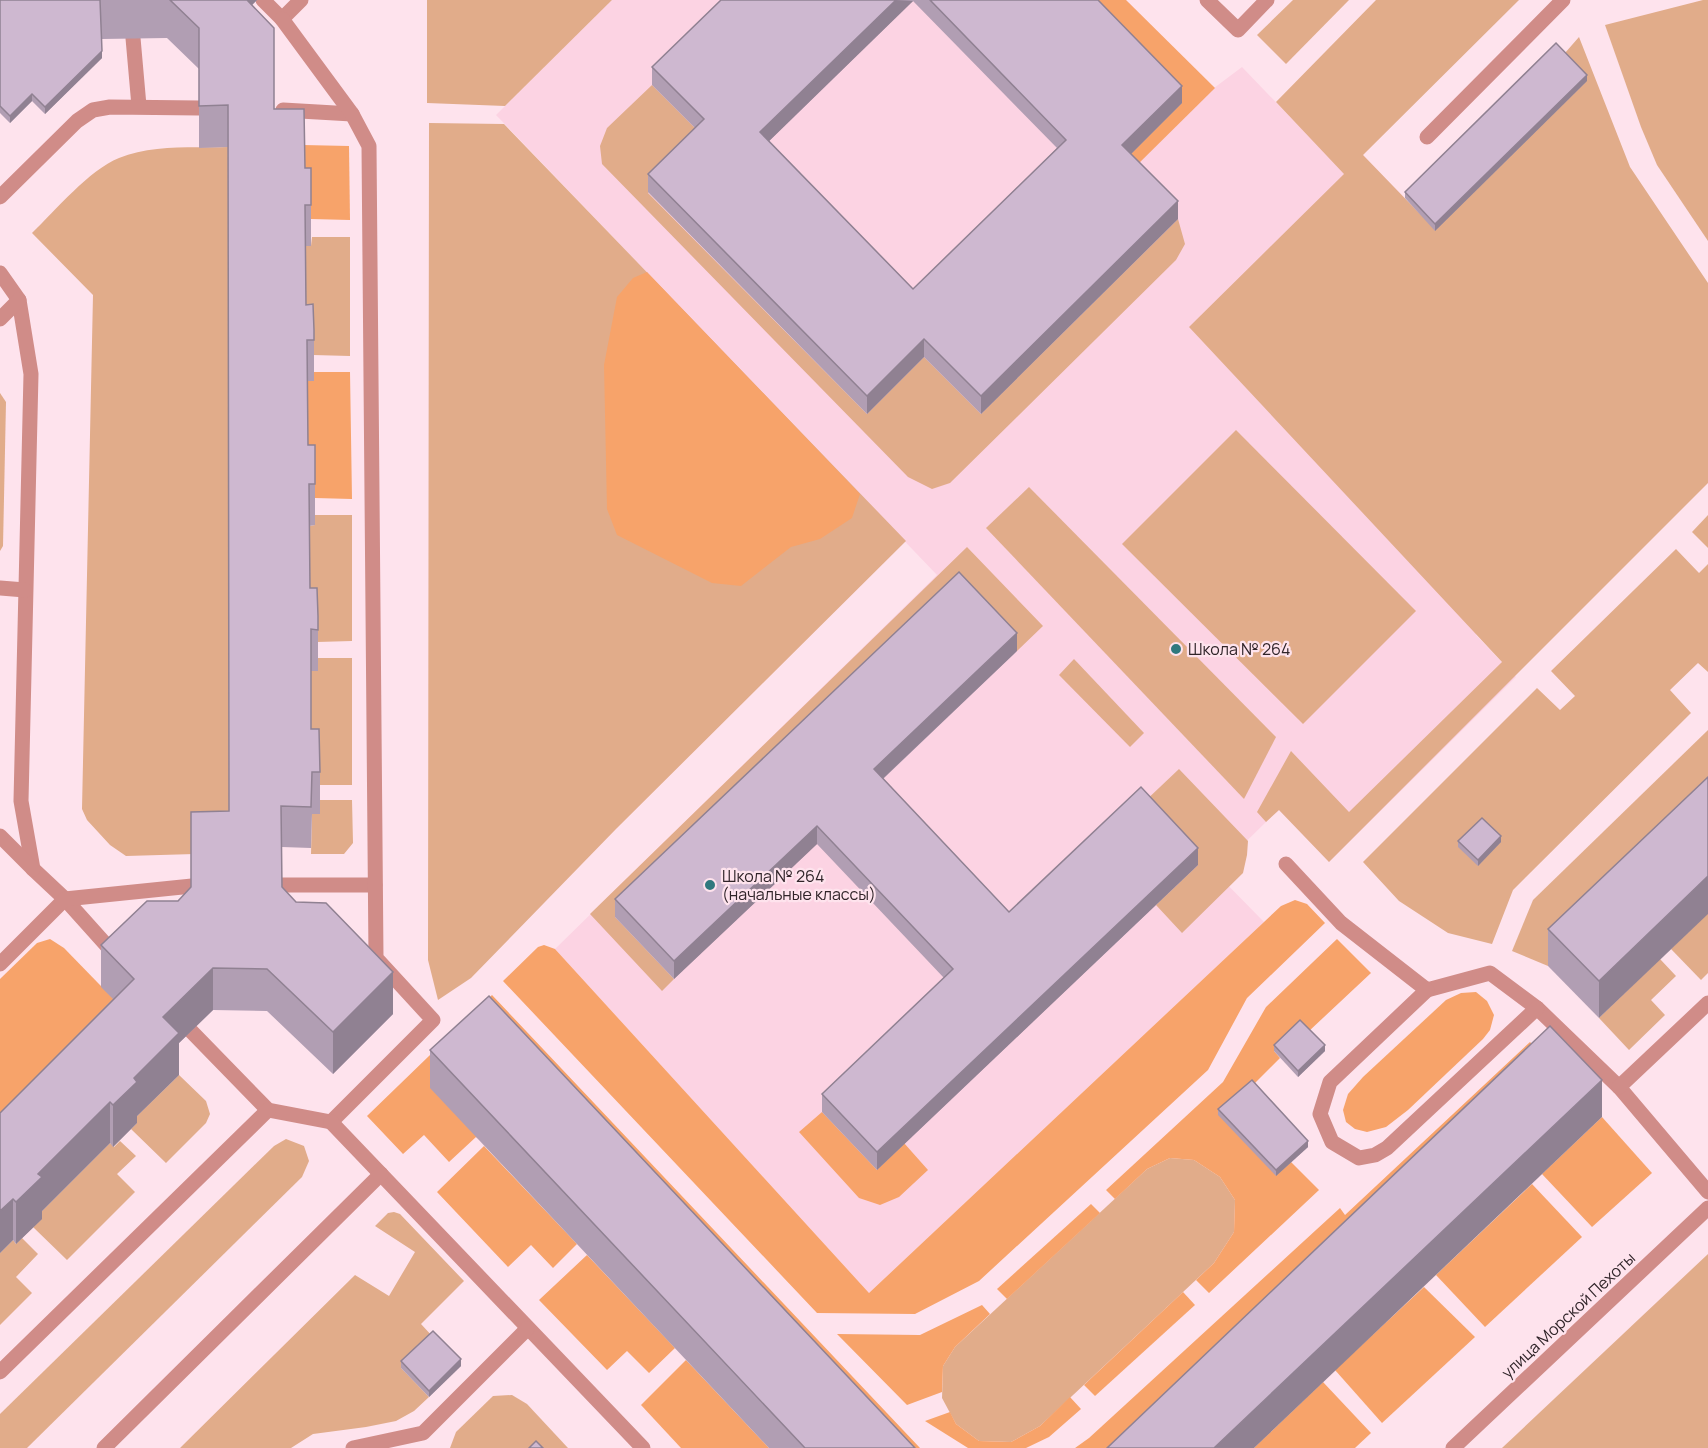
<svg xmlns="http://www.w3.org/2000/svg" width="1708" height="1448" font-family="Manrope,sans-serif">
  <rect width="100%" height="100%" fill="#fee3ed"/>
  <!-- built -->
  <path fill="#fcd3e3" d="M612,0H1126L1214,88L1242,67L1344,173L1363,155L1422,216L1476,635L1516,677L1329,862L1279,810L1266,822L1215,872L1264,922L869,1293L555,949L937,575L496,115Z"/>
  <!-- green -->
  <g fill="#e1ac8a">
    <path d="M427,0H612L505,106L427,103Z"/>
    <path d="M1293,0H1349L1286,64L1257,35Z"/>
    <path d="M1376,0H1519L1363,155L1422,216L1579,37L1630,167L1708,283V483L1329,862L1279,810L1266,822L1257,812L1291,751L1349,812L1502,662L1189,327L1344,174L1276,102Z"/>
    <path d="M1703,0H1708V241L1657,165L1641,127L1605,25Z"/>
    <path d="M652,85L704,137L648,193L867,414L924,357L981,414L1178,219L1185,244L1176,260L950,483L932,489L908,477L602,164L600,146L607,128Z"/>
    <path d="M429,123L504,124L906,541L616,829L471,978L438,1000L428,960Z"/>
    <path d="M228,147L229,853L126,856L110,845L87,820L82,809L93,295L32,233C56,210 89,170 119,158C152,144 193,148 228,147Z"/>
    <path d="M312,237H350V356L313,355L306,346L305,246H311Z"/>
    <path d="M0,393L6,402L3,546L0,551Z"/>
    <path d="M1236,430L1416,611L1303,724L1122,544Z"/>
    <path d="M1029,487L1276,737L1244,799L986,528Z"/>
    <path d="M315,515H352V641L317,642L310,629L309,526L315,525Z"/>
    <path d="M1708,515V548L1692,532Z"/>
    <path d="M967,547L1043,626L1017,651L959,590L615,917L674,979L662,991L590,914Z"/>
    <path d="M1676,549L1699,573L1708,564V672L1698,663L1670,690L1691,713L1513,890L1492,944L1448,933L1399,901L1363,862L1537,688L1560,710L1575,696L1551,671Z"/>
    <path d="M318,658H352V785H320L311,770V671H318Z"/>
    <path d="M1074,659L1144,733L1130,747L1059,675Z"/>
    <path d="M1708,730V815L1548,966L1512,951L1533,900Z"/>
    <path d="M1179,769L1248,841L1247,855L1243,873L1182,933L1156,905L1198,865L1141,805Z"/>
    <path d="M319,800H352L353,843L344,854H311L312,814L320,813Z"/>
    <path d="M1708,913V973L1701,980L1671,949Z"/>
    <path d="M1660,959L1676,976L1651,1000L1665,1015L1629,1050L1599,1018Z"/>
    <path d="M179,1075L206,1101L210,1114L206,1123L166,1163L131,1129L137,1123L134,1119Z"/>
    <path d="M286,1139L304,1146L309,1161L302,1177L27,1448H0V1414L274,1146Z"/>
    <path d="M120,1141L136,1156L117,1174L135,1192L67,1260L33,1227L41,1219L38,1215L110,1143L114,1147Z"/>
    <path d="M1170,1158L1194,1160L1220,1177L1235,1200L1234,1232L1214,1263L1040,1426L1011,1442L979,1441L956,1424L942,1398L943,1366L955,1347L1147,1169Z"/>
    <path d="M394,1212L400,1214L464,1281L421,1324L433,1337L401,1368L429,1397L414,1411L396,1421L366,1427L313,1434L291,1448H180L355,1275L389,1296L415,1252L375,1226L388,1213Z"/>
    <path d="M22,1238L38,1254L16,1277L32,1293L0,1325V1253L13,1240L16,1244Z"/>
    <path d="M1708,1254V1448H1502Z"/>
    <path d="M512,1395L527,1404L568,1448H450L456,1432L493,1396Z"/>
  </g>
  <!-- forest -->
  <g fill="#f7a36a">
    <path d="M1080,0H1126L1215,88L1131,171Z"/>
    <path d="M303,145L349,146L350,220L311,219L305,209Z"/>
    <path d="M647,272L860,494L852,518L820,539L791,547L741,586L712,583L617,535L607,509L604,365L617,297L633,278Z"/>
    <path d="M314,372H350L352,499L315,498L308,487L307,381H314Z"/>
    <path d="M1295,900L1307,904L1325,923L1247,998L1208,1070L979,1281L915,1314L817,1313L503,981L538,947L544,945L555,949L869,1293L1281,906Z"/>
    <path d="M50,939L64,948L134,1020L0,1154V979L37,943Z"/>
    <path d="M1337,939L1371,973L1308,1032L1274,1051L1280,1058L1252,1086L1291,1162L1319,1190L1209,1293L1196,1280L1214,1263L1234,1232L1235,1200L1220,1177L1194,1160L1170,1158L1147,1169L1115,1199L1106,1190L1223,1082L1266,1007Z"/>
    <path d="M1476,992L1487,1001L1494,1015L1490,1030L1483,1039L1408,1110L1386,1127L1367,1132L1355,1129L1346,1122L1343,1110L1348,1094L1363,1077L1446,1000L1461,993Z"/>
    <path d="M492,995L920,1448H880L476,1137L449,1162L424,1135L403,1154L367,1116Z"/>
    <path d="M1530,1042L1550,1064L1146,1448H1075L1089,1438L1340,1208L1345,1215Z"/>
    <path d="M822,1112L877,1170L904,1143L928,1170L899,1197L880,1205L859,1198L799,1132Z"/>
    <path d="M1602,1117L1652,1173L1592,1227L1542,1174Z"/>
    <path d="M484,1146L577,1244L553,1268L531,1245L508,1267L437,1192Z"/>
    <path d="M1532,1184L1582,1237L1485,1327L1436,1275Z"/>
    <path d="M1091,1204L1100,1213L1007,1299L997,1289Z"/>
    <path d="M587,1255L675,1348L649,1373L627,1351L607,1370L539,1300Z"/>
    <path d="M1424,1287L1475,1337L1382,1423L1335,1370Z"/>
    <path d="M1183,1292L1195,1305L1095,1396L1084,1385Z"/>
    <path d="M982,1305L990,1314L955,1347L943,1366L942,1392L907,1405L837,1334L920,1335Z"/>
    <path d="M686,1360L769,1448H681L641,1405Z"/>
    <path d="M1323,1382L1371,1433L1355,1448H1254Z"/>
    <path d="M1070,1397L1081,1409L1049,1437L1026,1448H968L925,1421L950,1412L956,1424L979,1441L1011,1442L1040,1426Z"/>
  </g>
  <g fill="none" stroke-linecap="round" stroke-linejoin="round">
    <!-- lane -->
    <g stroke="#d08c88" stroke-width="15">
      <path d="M263,0L282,19L301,0"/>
      <path d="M1207,0L1238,30L1267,0"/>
      <path d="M133,38L139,106"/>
      <path d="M283,110L352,114"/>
      <path d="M1427,137L1563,0"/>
      <path d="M0,197L77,121L93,110L110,107L199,108"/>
      <path d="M0,273L19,300L31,374L21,801L33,869L65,899L117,957"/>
      <path d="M0,319L19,300"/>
      <path d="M0,588L25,590"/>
      <path d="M0,836L33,869"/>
      <path d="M1286,864L1341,923L1427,990L1490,973L1537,1008L1619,1087L1708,1192"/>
      <path d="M282,885H375"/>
      <path d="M0,964L65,899L192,886"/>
      <path d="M1427,990L1330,1082L1320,1114L1332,1142L1359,1158L1375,1155L1387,1148L1537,1008"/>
      <path d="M191,1031L268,1110L331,1122L433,1020L376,958L369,146L352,114L282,19"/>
      <path d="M1619,1087L1708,1003"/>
      <path d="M331,1122L643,1448"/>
      <path d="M0,1372L268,1110"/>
      <path d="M104,1448L381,1174"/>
      <path d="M353,1448L423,1433L527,1329"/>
    </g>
    <!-- street -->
    <path stroke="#d08c88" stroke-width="15" d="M1453,1448L1708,1208"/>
  </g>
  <!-- wall -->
  <g fill="#b19eb3" fill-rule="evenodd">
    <path d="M0,0H257L252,5L274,109L305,168H311V246H306V305L314,330V381H307L308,445H315V525L309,526L310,588L318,616V671H311V729L320,772V814H312L311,848L282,847V887L393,1014L333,1074L267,1011L213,1010L179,1043V1075L137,1116V1123L113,1147L110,1143L42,1211V1219L16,1244L13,1240L0,1253V1113L113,999L101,987V945L178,901L191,887L229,811L228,147L199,148V69L167,38L102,39V58L45,114L32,101L10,123L0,113Z"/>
    <path d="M721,0H1098L1182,103L1131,154L1178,219L981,414L924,357L867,414L648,192V174L695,128L652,85V67ZM913,1L1057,148L913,289L769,141Z"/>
    <path d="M1587,81L1435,231L1405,198V192Z"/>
    <path d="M1017,651L883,779L1009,912L1198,865L877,1170L822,1112V1094L944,978L817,844L674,979L615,917V899Z"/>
    <path d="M1708,777L1599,1018L1548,966V929Z"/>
    <path d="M1458,841L1501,842L1478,866L1458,847Z"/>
    <path d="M1274,1045L1325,1051L1298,1077L1274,1051Z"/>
    <path d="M430,1050L915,1448H769L430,1088Z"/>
    <path d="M1218,1109L1308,1147L1276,1176L1218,1115Z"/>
    <path d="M401,1361L461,1366L429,1397L401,1368Z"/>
  </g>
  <!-- shaded-wall -->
  <g fill="#908192">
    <path d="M238,0H257L238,19Z"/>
    <path d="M896,0L913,1L760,150V132Z"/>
    <path d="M102,51V58L45,114V107Z"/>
    <path d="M1587,75V81L1435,231V224Z"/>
    <path d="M1182,86V103L1122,163V145Z"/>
    <path d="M32,94V101L10,123V116Z"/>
    <path d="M1178,201V219L981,414V396Z"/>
    <path d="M924,339V357L867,414V396Z"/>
    <path d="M1017,633V651L874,787V769Z"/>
    <path d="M817,826V844L674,979V961Z"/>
    <path d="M1501,836V842L1478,866V860Z"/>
    <path d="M1198,848V865L877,1170V1152Z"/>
    <path d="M1708,876V914L1599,1018V981Z"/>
    <path d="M213,968V1010L179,1043V1075L137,1116V1123L113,1147V1105L134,1078L163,1017Z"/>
    <path d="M393,972V1014L333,1074V1032Z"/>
    <path d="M1325,1045V1051L1298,1077V1071Z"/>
    <path d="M1602,1080V1117L1254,1448H1214Z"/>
    <path d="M110,1102V1143L42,1211V1219L16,1244V1202L38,1174Z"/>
    <path d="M1308,1141V1147L1276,1176V1170Z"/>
    <path d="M13,1199V1240L0,1253V1211Z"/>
    <path d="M461,1359V1366L429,1397V1391Z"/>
  </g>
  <!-- building -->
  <g fill="#ceb8d0" stroke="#908192" stroke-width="1.5">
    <path d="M0,0H100L102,51L45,107L32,94L10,116L0,106Z"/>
    <path d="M170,0H247L274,28V109H304L305,168H311V205H305L306,305L313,304L314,330V340H307L308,445H315V484H309L310,588H317L318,616V630L311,629V729H319L320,772H312L311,807L281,806L282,887L296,902L326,903L393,972L333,1032L267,969L213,968L163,1017L179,1033L134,1078L137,1082L113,1105L110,1102L38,1174L42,1177L16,1202L13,1199L0,1211V1113L134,979L101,945L147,901H178L191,887V812L229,811L228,105L199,106V28Z"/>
    <path d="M721,0H896L760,132L913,289L1066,140L930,0H1098L1182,86L1122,145L1178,201L981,396L924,339L867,396L648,174L704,119L652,67Z"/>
    <path d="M1556,43L1587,75L1435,224L1405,192Z"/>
    <path d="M959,572L1017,633L874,769L1009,912L1141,787L1198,848L877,1152L822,1094L953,969L817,826L674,961L615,899Z"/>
    <path d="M1708,777V876L1599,981L1548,929Z"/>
    <path d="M1482,818L1501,836L1478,860L1458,841Z"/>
    <path d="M489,996L915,1448H805L430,1050Z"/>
    <path d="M1300,1020L1325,1045L1298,1071L1274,1045Z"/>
    <path d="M1550,1026L1602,1080L1214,1448H1107Z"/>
    <path d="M1252,1080L1308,1141L1276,1170L1218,1109Z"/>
    <path d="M433,1331L461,1359L429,1391L401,1361Z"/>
    <path d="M536,1441L543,1448H529Z"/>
  </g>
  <!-- markers -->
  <g fill="#30797e" stroke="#fee3ed" stroke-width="2">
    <circle cx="1176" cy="649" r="6"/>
    <circle cx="710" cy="885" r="6"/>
  </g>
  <g text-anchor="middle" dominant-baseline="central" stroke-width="4.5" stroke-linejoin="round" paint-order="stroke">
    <!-- poi labels -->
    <g font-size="16" fill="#302429" stroke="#fee3ed" text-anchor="start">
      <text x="1188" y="649">Школа № 264</text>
      <text x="722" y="876">Школа № 264<tspan x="722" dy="18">(начальные классы)</tspan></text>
    </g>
    <!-- street labels -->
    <g font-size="16" fill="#302429" stroke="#fee3ed">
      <text transform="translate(1568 1315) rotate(-43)">улица Морской Пехоты</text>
    </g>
  </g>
</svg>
